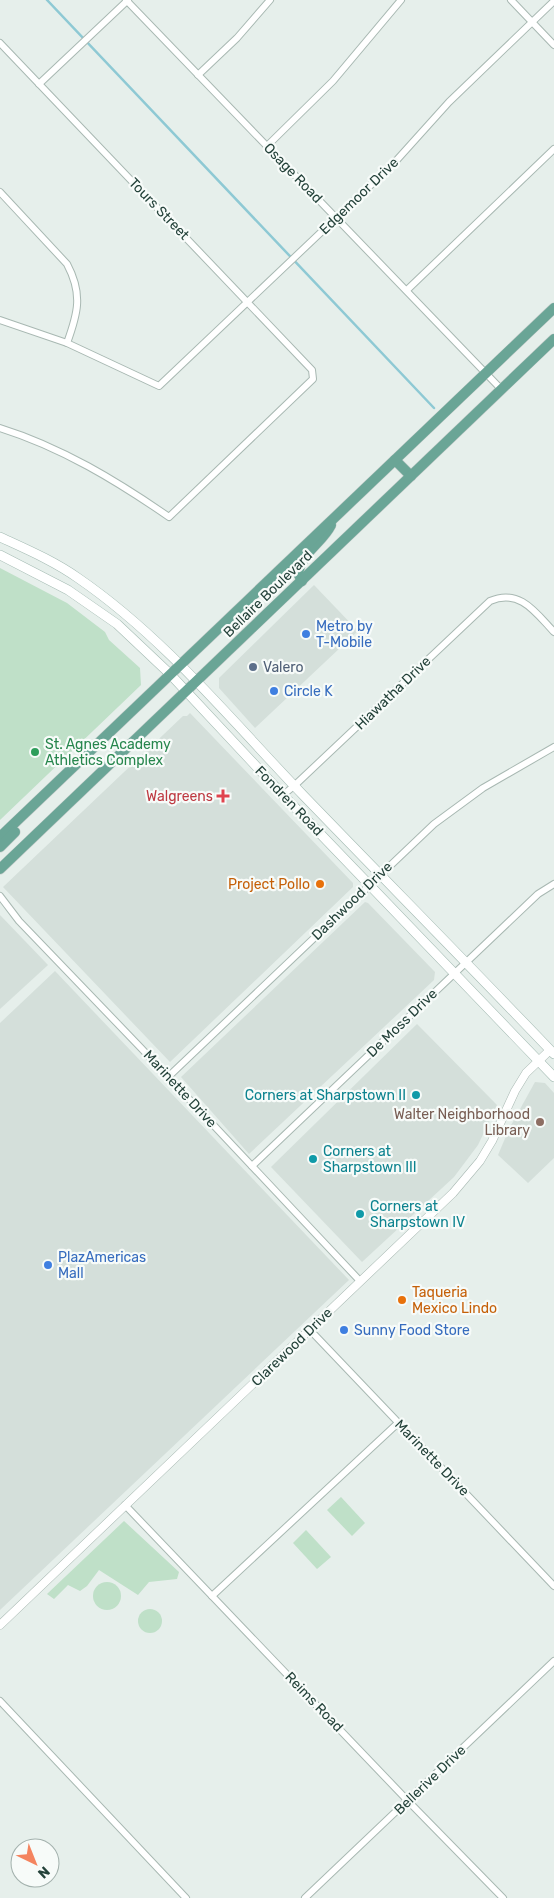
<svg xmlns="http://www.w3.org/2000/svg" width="554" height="1898" font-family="Rubik,sans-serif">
  <rect width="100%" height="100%" fill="#e6efeb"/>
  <!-- built -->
  <g fill="#d4dfda">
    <path d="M314,585L358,631L255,728L219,688V678Z"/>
    <path d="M190,713L353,883V887L170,1062L3,887L183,716H187Z"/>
    <path d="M365,902L368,903L435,972L434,980L249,1154L181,1077Z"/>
    <path d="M0,915L48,965L0,1009Z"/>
    <path d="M55,971L349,1280L0,1610V1023Z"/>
    <path d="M417,1024L497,1105L478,1145L454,1177L362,1262L271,1167Z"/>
    <path d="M535,1082L545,1083L554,1093V1158L528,1183L498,1155L509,1129Z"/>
  </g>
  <!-- green -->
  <g fill="#bfe0c8">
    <path d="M0,568L67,603L105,632L109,640L140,668L141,685L0,820Z"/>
    <path d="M341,1497L365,1523L352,1536L327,1510Z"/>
    <path d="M124,1521L179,1572L177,1579L149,1582L138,1595L99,1570L87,1586L80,1591L68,1585L54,1599L47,1594Z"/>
    <path d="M306,1530L331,1557L317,1569L293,1543Z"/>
    <circle cx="107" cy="1596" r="14"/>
    <circle cx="150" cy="1621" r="12"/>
  </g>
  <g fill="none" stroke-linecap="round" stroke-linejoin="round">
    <!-- stream -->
    <path stroke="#8ec9d4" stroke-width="2.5" d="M47,0L434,408"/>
    <defs>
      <g id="minor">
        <path d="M126,0L501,389"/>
        <path d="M511,0L554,45"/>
        <path d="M0,43L312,370L313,379L169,517C117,481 61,447 0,428"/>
        <path d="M198,75L237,38L270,0"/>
        <path d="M39,84L128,0"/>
        <path d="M267,146L333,81L401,0"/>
        <path d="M0,192L67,264C83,294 78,313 67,343"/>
        <path d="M407,290L554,149"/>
        <path d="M0,320L67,343L159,386L395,162L449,102L554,1"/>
        <path d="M283,795L294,786L490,601C520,588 536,613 554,632"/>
        <path d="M0,896L19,921L141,1048L360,1281"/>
        <path d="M168,1077L434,824L483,788L554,747"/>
        <path d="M252,1166L538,894L554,884"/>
        <path d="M310,1330L554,1586"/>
        <path d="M125,1505L408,1801L503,1898"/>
        <path d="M212,1596L398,1423"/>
        <path d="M0,1701L186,1898"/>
        <path d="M305,1898L554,1661"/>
      </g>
      <path id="tertiary" d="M0,1625L453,1193L480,1161L492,1141L515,1091L526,1073L550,1050"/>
      <g id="secondary">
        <path d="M0,537C26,549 54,561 78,578C164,637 231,720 303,795C387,882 471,967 554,1054"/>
        <path d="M0,555L68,590L117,624L170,674L283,795L554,1077"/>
      </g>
      <g id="primary">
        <path d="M395,460L411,476"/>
        <path d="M302,581L298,573C302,552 322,543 331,525"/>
        <path d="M0,837L554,308"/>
        <path d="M0,847L15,832"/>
        <path d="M0,869L554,339"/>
      </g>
    </defs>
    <!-- minor casing -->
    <use href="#minor" stroke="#a8b8b2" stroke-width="8"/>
    <!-- tertiary casing -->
    <use href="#tertiary" stroke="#a8b8b2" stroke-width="9"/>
    <!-- secondary casing -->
    <use href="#secondary" stroke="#a4bbb3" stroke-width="10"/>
    <!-- primary casing -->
    <use href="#primary" stroke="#c2cac8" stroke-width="11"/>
    <!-- minor -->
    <use href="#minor" stroke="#fff" stroke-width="6"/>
    <!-- tertiary -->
    <use href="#tertiary" stroke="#fff" stroke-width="8"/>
    <!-- secondary -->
    <use href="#secondary" stroke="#fff" stroke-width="9"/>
    <!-- primary -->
    <use href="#primary" stroke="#6aa596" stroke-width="10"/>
  </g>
  <!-- markers -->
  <g fill="#3f7fe0" stroke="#f7fbf9" stroke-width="2">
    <circle cx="306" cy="634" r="5"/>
    <circle cx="274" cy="691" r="5"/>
    <circle cx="48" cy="1265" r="5"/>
    <circle cx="344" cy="1330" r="5"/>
  </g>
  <circle fill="#5c6f8a" stroke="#f7fbf9" stroke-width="2" cx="253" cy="667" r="5"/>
  <circle fill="#2e9e5b" stroke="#f7fbf9" stroke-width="2" cx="35" cy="752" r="5"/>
  <path fill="#e0444e" stroke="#f7fbf9" stroke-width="2" d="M220.5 788.5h5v5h5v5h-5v5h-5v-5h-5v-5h5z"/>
  <g fill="#e8710a" stroke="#f7fbf9" stroke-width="2">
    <circle cx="320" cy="884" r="5"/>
    <circle cx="402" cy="1300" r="5"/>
  </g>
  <g fill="#0f9aa8" stroke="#f7fbf9" stroke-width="2">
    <circle cx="416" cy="1095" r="5"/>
    <circle cx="313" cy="1159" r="5"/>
    <circle cx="360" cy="1214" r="5"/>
  </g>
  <circle fill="#8d6e63" stroke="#f7fbf9" stroke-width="2" cx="540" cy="1122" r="5"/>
  <g text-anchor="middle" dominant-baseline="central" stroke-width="4.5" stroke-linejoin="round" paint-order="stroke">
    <!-- street labels -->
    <g font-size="14" fill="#24423a" stroke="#f7fbf9">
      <text transform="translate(293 173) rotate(46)">Osage Road</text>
      <text transform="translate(359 196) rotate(-44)">Edgemoor Drive</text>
      <text transform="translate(159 209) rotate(46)">Tours Street</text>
      <text transform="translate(268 594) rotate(-44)">Bellaire Boulevard</text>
      <text transform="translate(393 693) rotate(-44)">Hiawatha Drive</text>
      <text transform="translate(289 801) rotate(46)">Fondren Road</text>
      <text transform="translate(352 901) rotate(-44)">Dashwood Drive</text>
      <text transform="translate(402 1023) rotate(-44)">De Moss Drive</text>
      <text transform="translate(180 1089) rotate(47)">Marinette Drive</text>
      <text transform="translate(292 1347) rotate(-44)">Clarewood Drive</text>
      <text transform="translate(432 1458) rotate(46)">Marinette Drive</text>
      <text transform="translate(314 1702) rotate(46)">Reims Road</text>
      <text transform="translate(430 1780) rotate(-44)">Bellerive Drive</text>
    </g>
    <!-- shop labels -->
    <g font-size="14" fill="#366cbe" stroke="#f7fbf9" text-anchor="start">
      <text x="316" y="626">Metro by<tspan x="316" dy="16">T-Mobile</tspan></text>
      <text x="284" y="691">Circle K</text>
      <text x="58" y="1257">PlazAmericas<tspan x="58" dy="16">Mall</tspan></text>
      <text x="354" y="1330">Sunny Food Store</text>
    </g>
    <!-- service labels -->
    <g font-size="14" fill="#4e5e75" stroke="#f7fbf9" text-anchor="start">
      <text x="263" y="667">Valero</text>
    </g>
    <!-- leisure labels -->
    <g font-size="14" fill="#27864d" stroke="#f7fbf9" text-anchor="start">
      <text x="45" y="744">St. Agnes Academy<tspan x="45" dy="16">Athletics Complex</tspan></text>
    </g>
    <!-- health labels -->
    <g font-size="14" fill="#be3a42" stroke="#f7fbf9" text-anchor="end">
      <text x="213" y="796">Walgreens</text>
    </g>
    <!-- food labels -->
    <g font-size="14" fill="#c56008" stroke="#f7fbf9" text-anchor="end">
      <text x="310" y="884">Project Pollo</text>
      <text x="412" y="1292" text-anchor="start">Taqueria<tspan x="412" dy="16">Mexico Lindo</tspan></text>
    </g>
    <!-- culture labels -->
    <g font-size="14" fill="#0d838f" stroke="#f7fbf9" text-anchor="start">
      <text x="406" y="1095" text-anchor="end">Corners at Sharpstown II</text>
      <text x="323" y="1151">Corners at<tspan x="323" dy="16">Sharpstown III</tspan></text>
      <text x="370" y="1206">Corners at<tspan x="370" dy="16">Sharpstown IV</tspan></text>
    </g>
    <!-- education labels -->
    <g font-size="14" fill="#785e54" stroke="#f7fbf9" text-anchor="end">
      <text x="530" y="1114">Walter Neighborhood<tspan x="530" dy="16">Library</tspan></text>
    </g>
  </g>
  <!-- north arrow -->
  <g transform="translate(35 1863) rotate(137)"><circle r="24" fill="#f7fbf9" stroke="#a3b1ad"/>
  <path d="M0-4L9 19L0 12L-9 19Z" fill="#f4845f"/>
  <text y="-8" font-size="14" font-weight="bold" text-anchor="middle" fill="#24423a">N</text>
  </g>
</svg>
